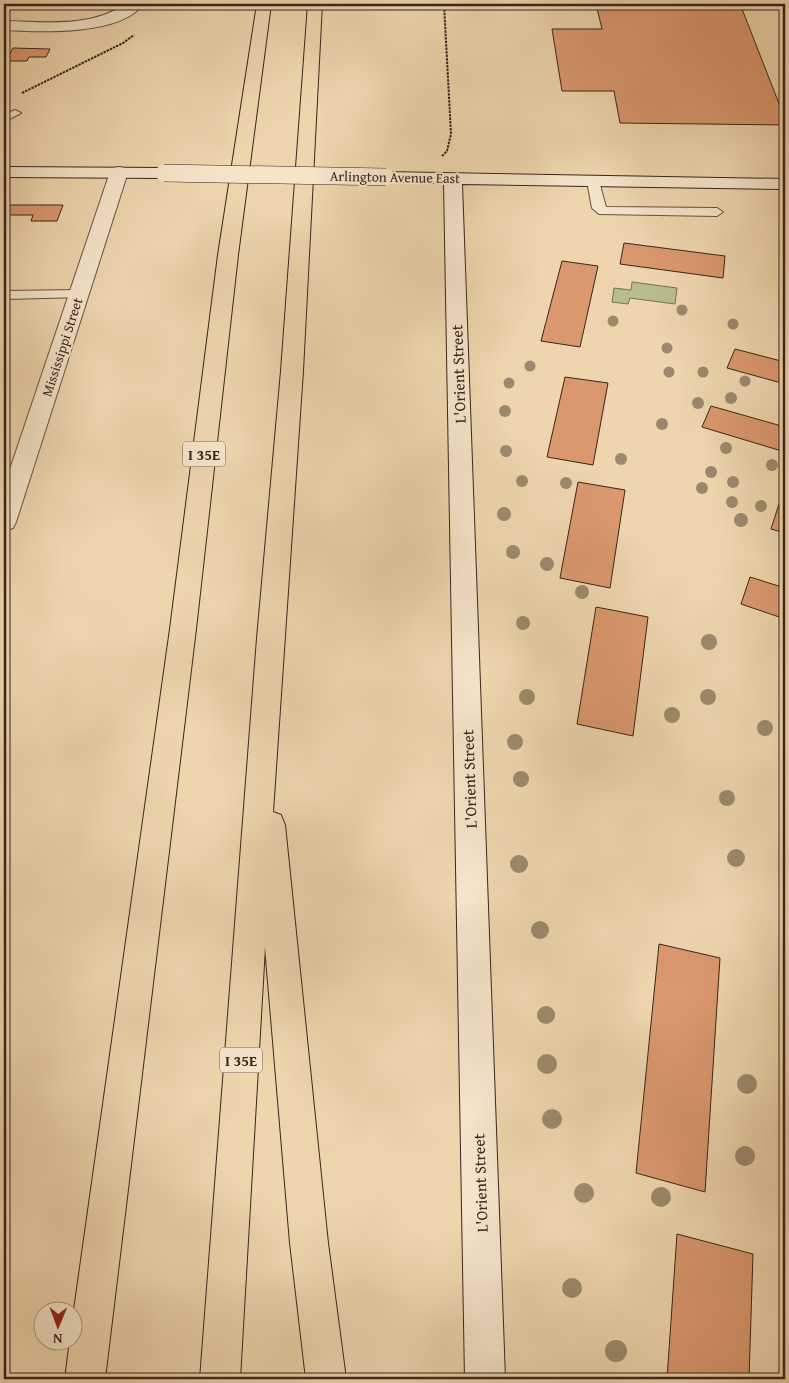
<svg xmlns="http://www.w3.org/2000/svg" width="789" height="1383" font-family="'Gentium Book Plus',serif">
  <rect width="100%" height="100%" fill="#eed5ad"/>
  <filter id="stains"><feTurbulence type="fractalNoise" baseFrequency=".004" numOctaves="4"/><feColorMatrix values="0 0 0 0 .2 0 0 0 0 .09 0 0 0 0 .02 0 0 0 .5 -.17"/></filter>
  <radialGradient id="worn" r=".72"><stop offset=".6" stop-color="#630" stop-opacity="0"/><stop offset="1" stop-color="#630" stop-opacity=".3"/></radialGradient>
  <!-- green -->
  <path fill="#b7bd8b" stroke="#787154" d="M632,282L677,288L675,304L630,298L628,304L612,302L614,288L631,290Z"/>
  <!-- building -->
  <g fill="#db986e" stroke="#38251d">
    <path d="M596,4H748L750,9H742L785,119V125L620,123L614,91H562L552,29H602Z"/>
    <path d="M13,48L50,49L46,57H29L27,61H6Z"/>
    <path d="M4,205H63L57,221H31L33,215H4Z"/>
    <path d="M624,243L725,256L723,278L620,264Z"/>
    <path d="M562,261L598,266L580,347L541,341Z"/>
    <path d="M735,349L785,362V384L727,368Z"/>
    <path d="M565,377L608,383L593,465L547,457Z"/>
    <path d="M711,406L785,427V452L702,427Z"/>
    <path d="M578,482L625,490L610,588L560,578Z"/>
    <path d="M779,504L785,506V533L771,529Z"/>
    <path d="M750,577L785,588V619L741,604Z"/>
    <path d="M596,607L648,617L633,736L577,724Z"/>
    <path d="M659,944L720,958L705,1192L636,1173Z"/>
    <path d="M677,1234L753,1254L749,1379H667Z"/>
  </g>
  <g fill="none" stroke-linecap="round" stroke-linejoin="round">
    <defs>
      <g id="lane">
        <path d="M15,110L21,113L4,122V115Z"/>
        <path d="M593,177L599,181L606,207L717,208L723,212L717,216L599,214L592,208L587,181Z"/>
        <path d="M80,290L85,291L87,294L85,297L4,299V291Z"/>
      </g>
      <g id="street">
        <path d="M126,4H143C121,36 39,32 4,30V21C45,22 90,28 126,4Z"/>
        <path d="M119,167L125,168L128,172L16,522L13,528L4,531V487L110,172L113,168Z"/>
      </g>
      <g id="secondary">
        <path d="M4,167L164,168L170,169L173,173L170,177L164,178L4,177Z"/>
        <path d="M386,172L785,179V189L462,184L505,1379H465L444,183L380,181L377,177L380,173Z"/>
      </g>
      <g id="highway">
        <path d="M257,4H271L238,255L196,629L105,1379H65L70,1340H72V1324L170,629L218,255Z"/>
        <path d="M308,4H322L303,371L273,812L281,815L285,825L328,1243L346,1379H306L290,1243L265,947L240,1379H200L257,638L281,371Z"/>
      </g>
    </defs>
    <!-- lane casing -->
    <use href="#lane" stroke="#665141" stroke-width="2"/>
    <!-- street casing -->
    <use href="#street" stroke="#665141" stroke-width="2"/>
    <!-- secondary casing -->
    <use href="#secondary" stroke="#38251d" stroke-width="2"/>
    <!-- highway casing -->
    <use href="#highway" stroke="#38251d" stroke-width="2"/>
    <!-- path -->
    <g stroke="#38251d" stroke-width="2" stroke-dasharray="2.5 1" stroke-linecap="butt">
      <path d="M22,93L123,43L134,35"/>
      <path d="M442,156L447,151L451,134L444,4"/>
    </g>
    <!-- lane -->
    <use href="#lane" fill="#f4e4ca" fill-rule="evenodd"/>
    <!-- street -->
    <use href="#street" fill="#f4e4ca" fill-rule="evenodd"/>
    <!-- secondary -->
    <use href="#secondary" fill="#f4e4ca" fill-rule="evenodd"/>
    <!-- highway -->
    <use href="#highway" fill="#eed5ad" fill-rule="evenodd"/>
    <defs>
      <path id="secondary-bridge" d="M164,173L386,177"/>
    </defs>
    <!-- secondary-bridge casing -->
    <use href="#secondary-bridge" stroke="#38251d" stroke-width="18" stroke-linecap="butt"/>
    <!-- secondary-bridge -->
    <use href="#secondary-bridge" stroke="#f4e4ca" stroke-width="17"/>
  </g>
  <!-- trees -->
  <g fill="#9c896d">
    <circle cx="682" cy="310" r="5.5"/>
    <circle cx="613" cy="321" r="5.5"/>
    <circle cx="733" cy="324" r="5.5"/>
    <circle cx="667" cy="348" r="5.5"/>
    <circle cx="530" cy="366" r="5.5"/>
    <circle cx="669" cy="372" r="5.5"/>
    <circle cx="703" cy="372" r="5.5"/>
    <circle cx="745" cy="381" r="5.5"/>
    <circle cx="509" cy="383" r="5.5"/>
    <circle cx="731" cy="398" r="6"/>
    <circle cx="698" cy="403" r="6"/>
    <circle cx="505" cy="411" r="6"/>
    <circle cx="662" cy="424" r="6"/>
    <circle cx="726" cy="448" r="6"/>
    <circle cx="506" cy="451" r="6"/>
    <circle cx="621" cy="459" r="6"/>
    <circle cx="772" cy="465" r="6"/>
    <circle cx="711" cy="472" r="6"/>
    <circle cx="522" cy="481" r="6"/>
    <circle cx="733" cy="482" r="6"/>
    <circle cx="566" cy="483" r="6"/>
    <circle cx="702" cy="488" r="6"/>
    <circle cx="732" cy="502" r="6"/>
    <circle cx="761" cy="506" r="6"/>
    <circle cx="504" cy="514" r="7"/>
    <circle cx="741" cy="520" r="7"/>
    <circle cx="513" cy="552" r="7"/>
    <circle cx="547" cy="564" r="7"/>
    <circle cx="582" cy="592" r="7"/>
    <circle cx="523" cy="623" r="7"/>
    <circle cx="709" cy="642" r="8"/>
    <circle cx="527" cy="697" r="8"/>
    <circle cx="708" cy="697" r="8"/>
    <circle cx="672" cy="715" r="8"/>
    <circle cx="765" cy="728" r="8"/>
    <circle cx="515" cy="742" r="8"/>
    <circle cx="521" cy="779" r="8"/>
    <circle cx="727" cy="798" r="8"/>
    <circle cx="736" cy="858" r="9"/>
    <circle cx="519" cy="864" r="9"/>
    <circle cx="540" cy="930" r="9"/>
    <circle cx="546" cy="1015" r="9"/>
    <circle cx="547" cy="1064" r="10"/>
    <circle cx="747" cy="1084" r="10"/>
    <circle cx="552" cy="1119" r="10"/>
    <circle cx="745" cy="1156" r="10"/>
    <circle cx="584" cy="1193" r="10"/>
    <circle cx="661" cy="1197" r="10"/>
    <circle cx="572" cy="1288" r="10"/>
    <circle cx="616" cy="1351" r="11"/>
  </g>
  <g text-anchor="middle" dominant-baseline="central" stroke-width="4" stroke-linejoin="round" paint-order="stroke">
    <!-- far-street labels -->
    <g font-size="14" fill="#38251d" stroke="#f4e4ca">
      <text transform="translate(395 177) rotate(1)">Arlington Avenue East</text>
      <text transform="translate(62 347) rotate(-72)">Mississippi Street</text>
    </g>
    <!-- shield labels -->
    <g fill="#f4e4ca" stroke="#705e51" stroke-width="1">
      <rect x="183" y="441.5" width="42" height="25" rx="4"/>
      <rect x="220" y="1047.5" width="42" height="25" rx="4"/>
    </g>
    <g font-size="15" font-weight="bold" fill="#38251d">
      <text x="204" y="454">I 35E</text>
      <text x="241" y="1060">I 35E</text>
    </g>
    <!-- street labels -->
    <g font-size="16" fill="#38251d" stroke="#f4e4ca">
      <text transform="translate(458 374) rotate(-92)">L'Orient Street</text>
      <text transform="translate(469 779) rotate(-92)">L'Orient Street</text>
      <text transform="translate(480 1183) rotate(-92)">L'Orient Street</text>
    </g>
  </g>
  <!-- margin -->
  <rect width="789" height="1383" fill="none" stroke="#eed5ad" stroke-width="20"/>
  <rect x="5" y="5" width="779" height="1373" fill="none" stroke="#38251d" stroke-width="2.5"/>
  <rect x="10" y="10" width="769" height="1363" fill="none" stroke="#38251d"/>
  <!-- north arrow -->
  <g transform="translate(58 1326) rotate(181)"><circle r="24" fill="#f4e4ca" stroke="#a99885"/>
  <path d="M0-4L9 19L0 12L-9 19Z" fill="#8f2418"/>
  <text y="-8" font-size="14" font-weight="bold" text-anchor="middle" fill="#38251d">N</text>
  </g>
  <rect width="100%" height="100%" filter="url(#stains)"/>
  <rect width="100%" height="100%" fill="url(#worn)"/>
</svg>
